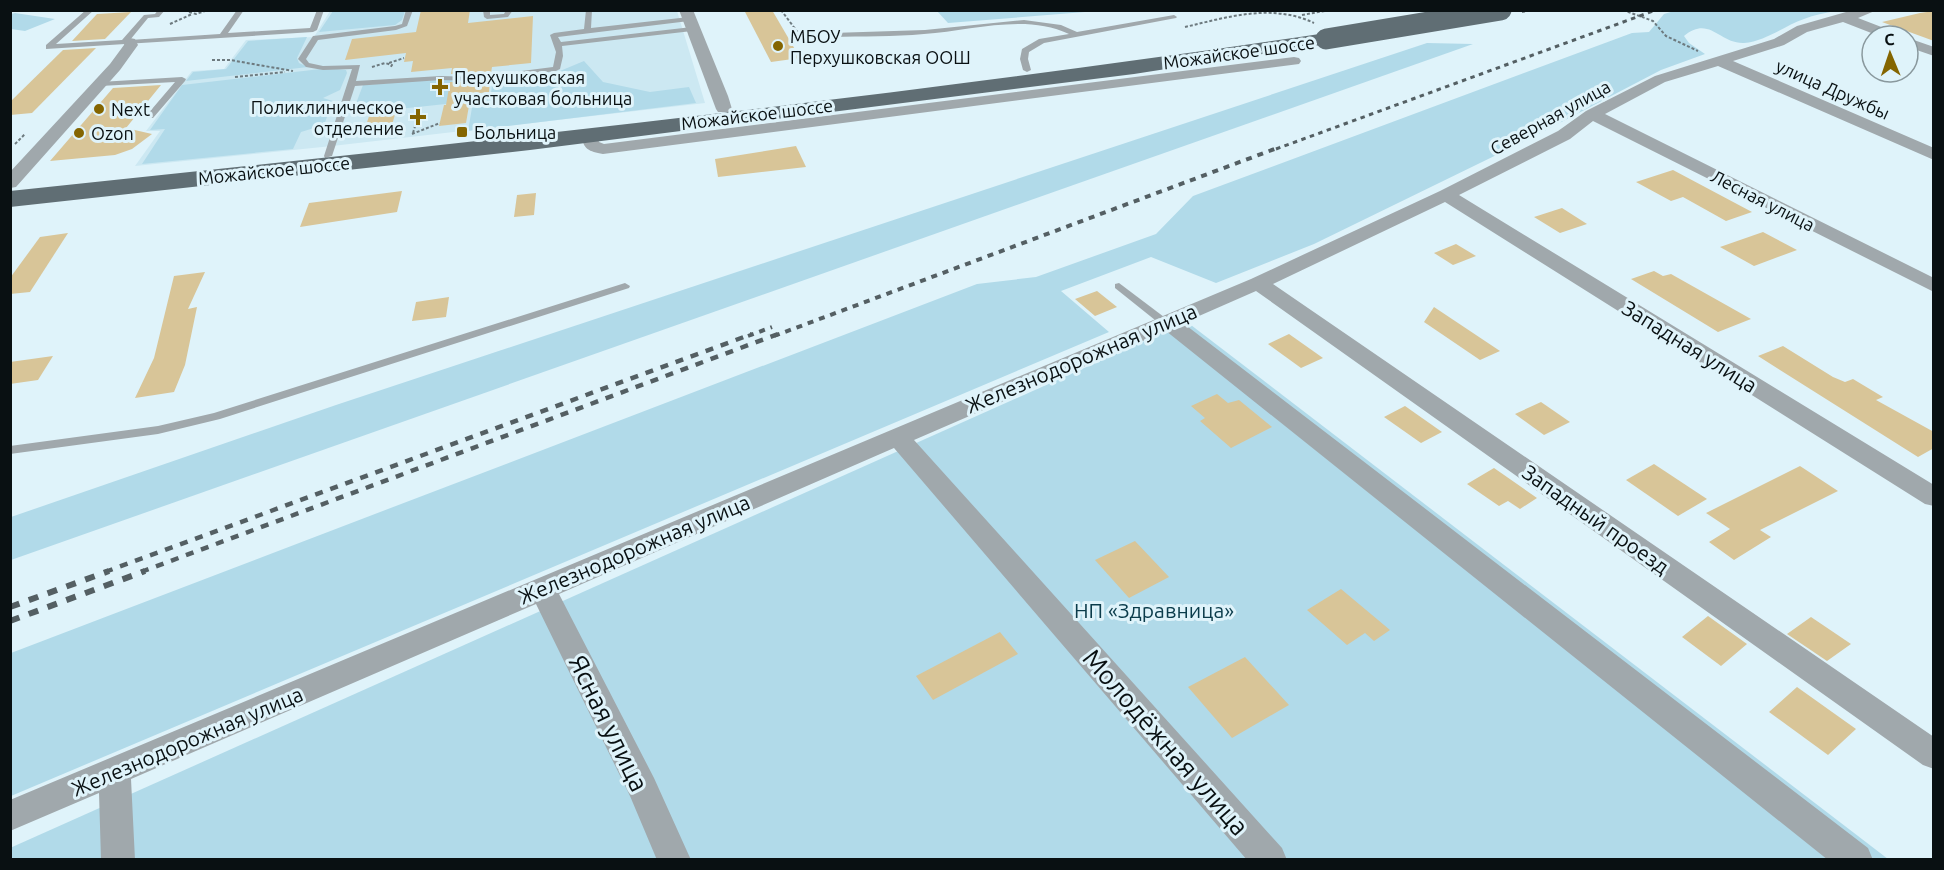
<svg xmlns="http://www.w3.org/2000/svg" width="1944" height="870" font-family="Ubuntu,sans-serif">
  <rect width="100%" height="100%" fill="#dff3fa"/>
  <!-- built -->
  <path fill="#cce8f2" d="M330,11H677L705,103L332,146L135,166L160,131H146L192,71L224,69L246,40L314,37Z"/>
  <!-- green -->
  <g fill="#b1dae9">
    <path d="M1110,10L948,23L937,11V10Z"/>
    <path d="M333,11V10L405,11L402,20L395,25L319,32Z"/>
    <path d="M1674,11H1836C1825,13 1814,15 1804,19C1784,26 1766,41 1744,43C1719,44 1710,15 1684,36L1689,43L1705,54L1661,70L1521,143L1314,244L1216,283L1151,257L1061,291L1109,332L11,796V653L977,284L1036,277L1156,234L1193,196L1632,33L1649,32L1664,14Z"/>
    <path d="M15,13L55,19L25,31L11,29V14Z"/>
    <path d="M307,37L297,58L299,63L308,67L186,81L193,72L226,69L248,41Z"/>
    <path d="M1427,43L1473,44L11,560V517L336,405Z"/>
    <path d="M584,61L603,82L650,92L689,87L696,103L468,131L474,96L491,93L493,79L560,71Z"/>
    <path d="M329,68L346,70L347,73L340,90L323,98L333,101L324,125L301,132L293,149L142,164L165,129L150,130L182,85Z"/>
    <path d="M439,79L459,81L455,103L352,114L363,85Z"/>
    <path d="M1187,322L1888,859L11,860L10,848Z"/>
  </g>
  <!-- building -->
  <g fill="#d8c598">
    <path d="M421,10H470L468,23L533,16L531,63L492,67L491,73L475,75L451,74L452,68L411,72L413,61L404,62L406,53L345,60L352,39L416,32Z"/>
    <path d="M744,10H772L800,58L771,62Z"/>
    <path d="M1934,11V41L1882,22L1920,13Z"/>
    <path d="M131,12L105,39L72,41L97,14Z"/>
    <path d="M96,48L32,113L10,115V102L63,50Z"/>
    <path d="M490,81L489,92L471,94L466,123L439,126L444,105H446L450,82Z"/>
    <path d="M161,85L126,128L152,134L132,149L115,155L50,161L113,88Z"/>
    <path d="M396,111L390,132L363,135L370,113Z"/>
    <path d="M796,146L806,167L718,177L715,159Z"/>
    <path d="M1673,170L1752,212L1726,221L1683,197L1671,201L1636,182Z"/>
    <path d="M402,191L397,212L300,227L309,203Z"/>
    <path d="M536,193L534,215L514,217L517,195Z"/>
    <path d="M1562,208L1587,224L1560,233L1534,217Z"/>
    <path d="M1763,232L1797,250L1754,266L1720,247Z"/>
    <path d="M68,233L30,292L10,294V278L40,237Z"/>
    <path d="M1456,244L1476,256L1453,265L1434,253Z"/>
    <path d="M1654,271L1663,276L1671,274L1751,319L1718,332L1631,279Z"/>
    <path d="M205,272L188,309L197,307L185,365L174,392L135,398L154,358L174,276Z"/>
    <path d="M1097,291L1117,307L1095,316L1075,299Z"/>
    <path d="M449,297L446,317L412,321L416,302Z"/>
    <path d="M1434,307L1500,351L1480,360L1424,322Z"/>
    <path d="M1289,334L1323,358L1301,368L1268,344Z"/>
    <path d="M1783,346L1833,377L1845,382L1853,379L1883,397L1876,400L1934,432V448L1918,457L1758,356Z"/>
    <path d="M53,356L38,380L10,384V362Z"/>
    <path d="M1217,394L1228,403L1239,400L1272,427L1231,448L1200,421L1205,418L1191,406Z"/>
    <path d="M1541,402L1570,422L1544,435L1515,414Z"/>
    <path d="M1405,406L1442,432L1421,443L1384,417Z"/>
    <path d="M1654,464L1707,499L1678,516L1626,480Z"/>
    <path d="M1800,466L1838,491L1760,530L1771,537L1734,560L1709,542L1730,529L1706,513Z"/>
    <path d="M1494,468L1537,498L1520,509L1508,501L1499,506L1467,484Z"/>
    <path d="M1135,541L1169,577L1129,598L1095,560Z"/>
    <path d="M1341,589L1390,630L1374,641L1365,633L1347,645L1307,610Z"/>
    <path d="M1708,616L1747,644L1721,666L1682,637Z"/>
    <path d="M1811,617L1851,644L1827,661L1787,634Z"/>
    <path d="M1000,632L1018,654L933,700L916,676Z"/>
    <path d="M1245,657L1289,705L1232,738L1188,687Z"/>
    <path d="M1797,687L1856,729L1828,755L1769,712Z"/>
  </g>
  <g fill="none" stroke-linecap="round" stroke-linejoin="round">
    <!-- path -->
    <g stroke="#6d7a7f" stroke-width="2" stroke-dasharray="3 2" stroke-linecap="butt">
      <path d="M781,10L799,34L819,35"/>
      <path d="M1623,10L1653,21L1666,36L1698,51"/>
      <path d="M189,12L196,14L208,10"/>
      <path d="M1302,15L1330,10"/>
      <path d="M170,24L192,14"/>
      <path d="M1185,27C1228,17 1272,3 1314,23"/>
      <path d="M212,60H230L293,71"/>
      <path d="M389,63L404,58"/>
      <path d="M372,67L385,63L392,65L390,68"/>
      <path d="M235,77L285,72"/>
      <path d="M413,133L416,123"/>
      <path d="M412,134L440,123"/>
      <path d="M15,144L25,134"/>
    </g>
    <!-- service -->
    <g fill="#a0a8ac" fill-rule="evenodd">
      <path d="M86,10H94L56,44L122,40L144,15L155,14L158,10H165L159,17L148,18L130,40L220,34L237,10H244L228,33L310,28L317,10H324L317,30L313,32L46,49V45Z"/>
      <path d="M406,10H413L407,26L396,30L318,40L306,59L309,63L323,66L360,65L356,81L441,76L475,77L553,67L556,52L550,35L554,33L584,29L586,10H592L591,28L689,17L692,19L689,21L558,37L561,42L692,27L696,29L692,31L562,46L563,56L560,69L556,71L475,81L441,80L355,86L332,156L325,158L324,156L352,69L323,70L306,67L298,59L313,36L395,26L402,24Z"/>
      <path d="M483,10H490V15L504,14L506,10H513L508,17L487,19L484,17Z"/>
      <path d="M1174,15L1177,17L1176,18L1044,43L1029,52L1028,59L1031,70L1027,72L1023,70L1020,59L1022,49L1039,39L1069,34C1025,13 970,31 924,34C893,37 863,36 832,37L828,35L832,33L925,30L1024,20L1061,25L1077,32Z"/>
      <path d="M182,77L186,79L185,81L153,118H150L146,116L175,82L100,86L96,84L100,82Z"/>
      <path d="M625,283L630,286L629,288L220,419L158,434L10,454V446L158,426L214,413Z"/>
      <path d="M1119,283L1168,320L1169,322L1168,324H1160L1115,288V284Z"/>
    </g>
    <!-- minor -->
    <g fill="#a0a8ac" fill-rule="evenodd">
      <path d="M679,10H693L728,96L732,109L730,112H718L716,109Z"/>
      <path d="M1853,10H1877L1858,18L1897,33L1899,36H1879L1843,22L1807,32L1784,45L1733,61L1934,148V160L1718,66L1665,82L1605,114L1934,278V292L1593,121L1570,139L1459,195L1934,485V506L1925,504L1445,202L1273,284L1934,737V769L1923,765L1256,291L1183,323L1868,848L1873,860H1828L1166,331L914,440L1282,848L1287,860H1247L894,448L559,594L654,778L691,860H657L630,796L536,604L131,779L135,860H101L99,793L10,831V800L1251,279L1440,191L1558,131L1586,111L1655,76L1774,39L1797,26Z"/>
      <path d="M130,38L135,39L138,45L120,70L16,187L10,188V172L110,64L124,45L125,39Z"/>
      <path d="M1908,38L1934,47V56L1908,47Z"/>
      <path d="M1294,57L1299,58L1301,61L1299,64L603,154C589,151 583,150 582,135L590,130L596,131L599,142L604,144Z"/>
    </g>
    <!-- primary -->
    <path fill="#606e74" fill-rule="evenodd" d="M1326,33L1333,35L1336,39L1333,43L1134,74L530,150L10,207V191C450,145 889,98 1326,33Z"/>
    <!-- rail-far3 -->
    <path stroke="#545f63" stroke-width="3" stroke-dasharray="4.5 4.5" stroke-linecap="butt" d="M1276,149L1656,10"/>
    <!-- rail-far2 -->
    <g stroke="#545f63" stroke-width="4" stroke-dasharray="6 6" stroke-linecap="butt">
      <path d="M748,336L772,327"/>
      <path d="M774,336L1280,147"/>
    </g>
    <!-- rail-far1 -->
    <g stroke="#545f63" stroke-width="4.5" stroke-dasharray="8 8" stroke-linecap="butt">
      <path d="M105,572L752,334"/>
      <path d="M141,572L778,334"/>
    </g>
    <!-- rail -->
    <g stroke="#545f63" stroke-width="6" stroke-dasharray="10 10" stroke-linecap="butt">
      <path d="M10,607L109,571"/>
      <path d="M10,621L145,571"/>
    </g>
    <!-- path-bridge -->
    <path stroke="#6d7a7f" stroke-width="2" stroke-dasharray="3 2" stroke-linecap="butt" d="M1522,12L1533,10"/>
    <!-- primary-bridge -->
    <path stroke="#606e74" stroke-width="21" d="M1326,39L1501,10"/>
  </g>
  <!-- markers -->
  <g fill="#846500" stroke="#dff3fa" stroke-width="2">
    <circle cx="778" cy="46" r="6"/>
    <path d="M437 78h6v6h6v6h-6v6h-6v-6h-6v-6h6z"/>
    <circle cx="99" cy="109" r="6"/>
    <path d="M415 108h6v6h6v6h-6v6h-6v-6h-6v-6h6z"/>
    <rect x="456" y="126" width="12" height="12" rx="3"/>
    <circle cx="79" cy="133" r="6"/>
  </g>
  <g text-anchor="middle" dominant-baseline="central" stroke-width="6" stroke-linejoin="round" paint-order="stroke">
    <!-- far-poi labels -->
    <g font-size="18" fill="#091012" stroke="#dff3fa" text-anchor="start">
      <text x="790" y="36">МБОУ<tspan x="790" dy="21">Перхушковская ООШ</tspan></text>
      <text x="454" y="77">Перхушковская<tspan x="454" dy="21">участковая больница</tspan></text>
      <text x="404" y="107" text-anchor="end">Поликлиническое<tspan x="404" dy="21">отделение</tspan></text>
      <text x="111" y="109">Next</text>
      <text x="474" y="132">Больница</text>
      <text x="91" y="133">Ozon</text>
    </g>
    <!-- far-street labels -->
    <g font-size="18" fill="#091012" stroke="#dff3fa">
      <text transform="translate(1239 52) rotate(-8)">Можайское шоссе</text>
      <text transform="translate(1833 89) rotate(24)">улица Дружбы</text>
      <text transform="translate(757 114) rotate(-7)">Можайское шоссе</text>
      <text transform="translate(1550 117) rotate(-29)">Северная улица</text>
      <text transform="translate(274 170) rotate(-6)">Можайское шоссе</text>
      <text transform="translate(1763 200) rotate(27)">Лесная улица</text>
    </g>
    <!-- street labels -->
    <g font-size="21" fill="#091012" stroke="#dff3fa">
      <text transform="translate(1690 346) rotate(32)">Западная улица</text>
      <text transform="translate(1081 358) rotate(-23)">Железнодорожная улица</text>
      <text transform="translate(1596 519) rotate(35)">Западный проезд</text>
      <text transform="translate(634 549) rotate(-23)">Железнодорожная улица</text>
      <text transform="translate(187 741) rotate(-23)">Железнодорожная улица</text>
    </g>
    <!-- park labels -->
    <g font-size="21" fill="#0b3c4b" stroke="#dff3fa">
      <text x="1154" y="610">НП «Здравница»</text>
    </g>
    <!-- near-street labels -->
    <g font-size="26" fill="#091012" stroke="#dff3fa">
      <text transform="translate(609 723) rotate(64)">Ясная улица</text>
      <text transform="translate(1166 742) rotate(49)">Молодёжная улица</text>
    </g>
  </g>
  <!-- border -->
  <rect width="1944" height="870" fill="none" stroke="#091012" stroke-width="24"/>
  <!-- north arrow -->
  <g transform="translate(1890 54) rotate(358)"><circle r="28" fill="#dff3fa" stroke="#89989d" stroke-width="1.5"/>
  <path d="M0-4.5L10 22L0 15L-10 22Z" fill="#846500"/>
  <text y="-9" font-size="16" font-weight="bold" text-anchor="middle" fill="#091012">С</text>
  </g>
</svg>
